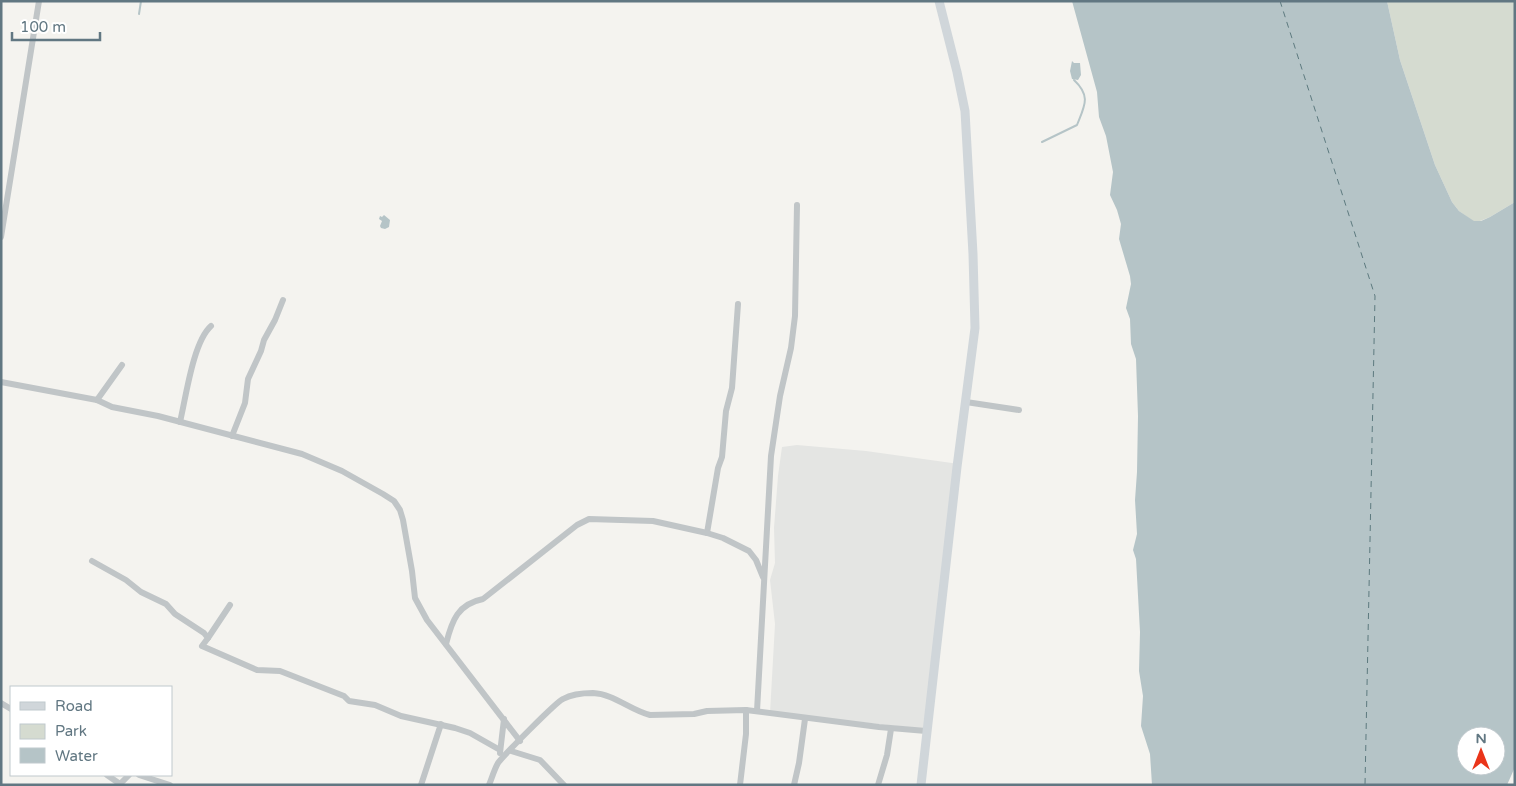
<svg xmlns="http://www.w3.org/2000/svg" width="1516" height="786" font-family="'Varela Round',sans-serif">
  <rect width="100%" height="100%" fill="#f4f3ef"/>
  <!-- built -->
  <path fill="#e4e5e3" d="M797,445L866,451L959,464L927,729L770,713L775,624L770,580L775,563L774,528L778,476L782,447Z"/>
  <!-- green -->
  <path fill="#d5dbd0" d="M1387,1H1515V202L1490,217L1480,221H1473L1459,211L1452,202L1435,165L1400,60Z"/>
  <!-- water -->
  <g fill="#b5c4c7" fill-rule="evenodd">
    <path d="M1072,1H1387L1400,60L1435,165L1452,202L1459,211L1474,221H1481L1490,217L1515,202V767L1507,785H1152L1150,754L1141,726L1143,696L1139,671L1140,632L1136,559L1133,550L1137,534L1135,500L1137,472L1138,416L1136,359L1131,344L1130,319L1126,308L1131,284L1130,276L1119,239L1121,224L1117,210L1110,195L1113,172L1106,136L1099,117L1097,92ZM1466,736H1496V766H1466Z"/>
    <path d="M1072,61L1074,63H1080L1081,75L1078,80L1072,79L1070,71Z"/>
    <path d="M384,215L390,220L389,227L385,229L381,228L380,226L382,221L379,219L380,216L382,217Z"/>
  </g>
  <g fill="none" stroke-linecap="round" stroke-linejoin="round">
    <!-- stream -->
    <g stroke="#b5c4c7" stroke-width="2">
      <path d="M139,14L141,1"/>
      <path d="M1042,142L1077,125C1085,105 1091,96 1074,80"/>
    </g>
    <!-- ferry -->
    <path stroke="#5d7a7f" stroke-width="1" stroke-dasharray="6 5" stroke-linecap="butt" d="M1280,1L1375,296L1365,785"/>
    <!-- street -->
    <g stroke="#c0c5c7" stroke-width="6">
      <path d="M1,237L39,1"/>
      <path d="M1,382L97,400L112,407L158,416L302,454L342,471L383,494L394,501L400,510L403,520L412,571L415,598L427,620L520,741"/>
      <path d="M97,400L122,365"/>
      <path d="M966,402L1019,410"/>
      <path d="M180,422C186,397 193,342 211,326"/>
      <path d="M232,436L245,403L248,379L261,351L264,340L275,320L283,300"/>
      <path d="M707,533L718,468L722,457L726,411L732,388L738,304"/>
      <path d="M92,561L126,580L141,592L166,604L175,614L204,633L208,638L202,646L257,670L280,671L344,696L349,701L375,705L401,716L455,728L470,733L500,750"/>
      <path d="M208,638L230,605"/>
      <path d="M446,644C452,620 458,604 483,599L577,525L589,519L653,521L707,533L723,538L749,551L756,560L763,577"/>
      <path d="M1,703L11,709"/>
      <path d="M757,711L771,456L780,396L791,348L795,316L797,205"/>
      <path d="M511,751L540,760L564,785"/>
      <path d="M500,753L504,719"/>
      <path d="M107,775L120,784L129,775"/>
      <path d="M139,775L170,785"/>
      <path d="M421,785L441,724"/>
      <path d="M489,785C492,778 494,770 498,763C503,756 556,702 563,699C572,694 583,693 593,693C614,694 630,710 650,715L694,714L707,711L746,710L879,727L926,731"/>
      <path d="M740,785L746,734V710"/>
      <path d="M794,785L799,763L805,719"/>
      <path d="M878,785L887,755L891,729"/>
    </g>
    <!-- secondary -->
    <path stroke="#d0d6da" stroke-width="9" d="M921,785L957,467L975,328L973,254L965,111L957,72L939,1"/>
  </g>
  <!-- border -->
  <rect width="1516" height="786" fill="none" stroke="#617782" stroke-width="5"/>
  <!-- legend -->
  <rect x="10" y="686" width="162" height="90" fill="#ffffff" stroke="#c0c9cd"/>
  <rect x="20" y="702" width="25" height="8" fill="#d0d6da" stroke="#c0c9cd"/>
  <text x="55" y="711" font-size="15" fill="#617782">Road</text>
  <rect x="20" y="724" width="25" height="15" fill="#d5dbd0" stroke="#c0c9cd"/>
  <text x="55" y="736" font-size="15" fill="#617782">Park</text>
  <rect x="20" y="748" width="25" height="15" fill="#b5c4c7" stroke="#c0c9cd"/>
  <text x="55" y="761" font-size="15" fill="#617782">Water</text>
  <!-- north arrow -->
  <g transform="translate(1481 751)"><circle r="24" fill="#ffffff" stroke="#c0c9cd"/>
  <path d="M0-4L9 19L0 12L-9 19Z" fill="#ea3419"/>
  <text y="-8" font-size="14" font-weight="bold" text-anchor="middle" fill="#617782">N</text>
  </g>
  <!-- scale -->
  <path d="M12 32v8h88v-8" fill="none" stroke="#617782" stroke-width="2.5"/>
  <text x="20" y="32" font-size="15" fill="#617782" stroke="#ffffff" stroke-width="4" paint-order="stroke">100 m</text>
</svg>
